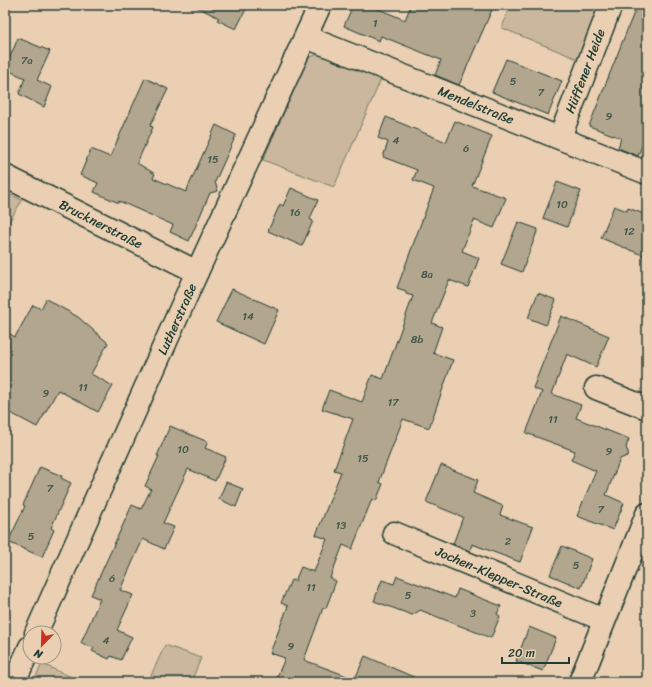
<svg xmlns="http://www.w3.org/2000/svg" width="652" height="687" font-family="Sriracha,sans-serif">
  <rect width="100%" height="100%" fill="#ebcfb2"/>
  <filter id="ink" filterUnits="userSpaceOnUse"><feTurbulence type="fractalNoise" baseFrequency=".025" numOctaves="2"/><feDisplacementMap in="SourceGraphic" scale="8" xChannelSelector="R" yChannelSelector="G"/><feConvolveMatrix kernelMatrix="1 2 1 2 8 2 1 2 1" color-interpolation-filters="sRGB"/></filter>
  <g filter="url(#ink)">
    <!-- green -->
    <g fill="#cab79d" stroke="#747a68">
      <path d="M510,5H601L580,60L502,28Z"/>
      <path d="M318,54L382,77L334,187L263,160L308,58Z"/>
      <path d="M5,192L22,200L5,229Z"/>
      <path d="M165,645L201,658L191,682H148Z"/>
      <path d="M42,664L83,682H33Z"/>
    </g>
    <!-- building -->
    <g fill="#b2a68f" stroke="#1f3d34">
      <path d="M193,5H248L236,29L217,20L219,18Z"/>
      <path d="M353,5H369L405,20L411,5H494L459,85L435,75L441,60L381,36L379,41L344,26Z"/>
      <path d="M637,5H647V132L638,156L618,148L621,138L589,126Z"/>
      <path d="M18,38L50,51L37,80L52,87L44,107L19,94L25,78L5,69Z"/>
      <path d="M506,59L562,81L548,115L492,92Z"/>
      <path d="M145,78L168,89L150,126L153,127L137,163L155,174L153,178L186,192L216,125L236,135L215,182L218,191L210,193L189,241L170,232L173,225L119,201V203L94,192L98,183L80,175L91,149L110,157Z"/>
      <path d="M386,117L446,142L455,121L492,136L472,186L506,198L494,228L474,220L462,251L479,258L468,287L449,280L432,323L442,327L433,353L453,360L429,428L403,419L379,482L383,484L376,501L372,499L352,549L343,545L330,578L336,581L326,608H323L304,660L355,679L365,656L425,682H275L285,658L270,653L288,606L281,603L291,580L295,581L301,567L314,572L327,539L316,535L341,472L334,470L353,419L322,409L329,390L362,402L372,375L383,379L413,296L406,294V291L397,288L434,188L413,180L417,170L383,157L388,142L378,138Z"/>
      <path d="M557,182L581,191L567,227L543,218Z"/>
      <path d="M291,188L318,200L310,219L313,221L302,246L268,231L280,204L283,206Z"/>
      <path d="M614,206L627,211L628,208L647,215V257L601,238Z"/>
      <path d="M518,222L538,229L522,272L501,264Z"/>
      <path d="M232,289L279,310L264,344L216,322Z"/>
      <path d="M538,293L556,300L546,325L528,318Z"/>
      <path d="M46,299L78,317L108,343L91,374L113,386L98,412L58,390L37,427L5,410V331L15,337L33,305L41,309Z"/>
      <path d="M561,316L609,336L596,367L567,354L552,394L581,405L576,418L629,439L626,447L629,455L620,459L606,495L624,503L613,530L577,516L596,471L571,460L575,451L526,433L542,392L533,388Z"/>
      <path d="M170,426L208,442L205,448L226,457L215,481L188,469L163,523L174,527L164,549L143,539L120,590L133,595L117,630L132,637L121,660L111,656L109,659L92,651L94,648L81,643L100,599L91,595L132,505L141,509L151,489L145,486L159,456H157Z"/>
      <path d="M441,465L478,480L473,493L503,506L500,515L533,527L520,562L472,544L470,551L453,544L463,517L426,502Z"/>
      <path d="M40,467L62,476L61,478L71,483L51,528L54,530L42,557L8,542L25,506L23,505Z"/>
      <path d="M226,482L243,489L236,507L219,499Z"/>
      <path d="M562,546L592,559L581,588L550,575Z"/>
      <path d="M397,576L455,598L458,589L501,606L497,614L500,616L491,638L420,610L419,611L412,615L374,601L382,580L394,584Z"/>
      <path d="M529,627L556,638L543,671L516,661Z"/>
    </g>
    <g fill="none" stroke-linecap="round" stroke-linejoin="round">
      <defs>
        <g id="street">
          <path d="M306,37L647,173"/>
          <path d="M560,137L611,5"/>
          <path d="M5,176L197,272"/>
          <path d="M596,388L647,408"/>
          <path d="M394,533L604,620"/>
          <path d="M36,633L197,272L320,5"/>
          <path d="M14,682L30,647"/>
          <path d="M580,682L647,514"/>
        </g>
      </defs>
      <!-- street casing -->
      <use href="#street" stroke="#1f3d34" stroke-width="25"/>
      <!-- street -->
      <use href="#street" stroke="#ebcfb2" stroke-width="22"/>
    </g>
  </g>
  <g text-anchor="middle" dominant-baseline="central" stroke-width="4" stroke-linejoin="round" paint-order="stroke">
    <!-- number labels -->
    <g font-size="11" fill="#44574b">
      <text x="375" y="23">1</text>
      <text x="27" y="60">7a</text>
      <text x="513" y="81">5</text>
      <text x="541" y="92">7</text>
      <text x="609" y="116">9</text>
      <text x="396" y="140">4</text>
      <text x="466" y="148">6</text>
      <text x="213" y="159">15</text>
      <text x="562" y="204">10</text>
      <text x="295" y="212">16</text>
      <text x="629" y="231">12</text>
      <text x="427" y="274">8a</text>
      <text x="248" y="316">14</text>
      <text x="417" y="339">8b</text>
      <text x="83" y="387">11</text>
      <text x="46" y="393">9</text>
      <text x="393" y="402">17</text>
      <text x="553" y="419">11</text>
      <text x="183" y="449">10</text>
      <text x="609" y="451">9</text>
      <text x="363" y="458">15</text>
      <text x="50" y="488">7</text>
      <text x="601" y="509">7</text>
      <text x="341" y="525">13</text>
      <text x="31" y="536">5</text>
      <text x="508" y="541">2</text>
      <text x="576" y="565">5</text>
      <text x="112" y="578">6</text>
      <text x="311" y="587">11</text>
      <text x="408" y="595">5</text>
      <text x="473" y="613">3</text>
      <text x="106" y="640">4</text>
      <text x="291" y="646">9</text>
    </g>
    <!-- street labels -->
    <g font-size="13" fill="#1f3d34" stroke="#ebcfb2">
      <text transform="translate(585 71) rotate(-69)">Hüffener Heide</text>
      <text transform="translate(476 105) rotate(22)">Mendelstraße</text>
      <text transform="translate(101 224) rotate(27)">Brucknerstraße</text>
      <text transform="translate(177 319) rotate(-66)">Lutherstraße</text>
      <text transform="translate(499 577) rotate(23)">Jochen-Klepper-Straße</text>
    </g>
  </g>
  <!-- margin -->
  <rect width="652" height="687" fill="none" stroke="#ebcfb2" stroke-width="20"/>
  <rect x="10" y="10" width="632" height="667" fill="none" stroke="#1f3d34" stroke-width="1.5" filter="url(#ink)"/>
  <!-- north arrow -->
  <g transform="translate(42 645) rotate(203)"><circle r="19" fill="#ebcfb2" stroke="#999580"/>
  <path d="M0-3L7 15L0 10L-7 15Z" fill="#c8321e"/>
  <text y="-6" font-size="11" font-weight="bold" text-anchor="middle" fill="#1f3d34">N</text>
  </g>
  <!-- scale -->
  <path d="M502 657v6h67v-6" fill="none" stroke="#1f3d34" stroke-width="2"/>
  <text x="508" y="657" font-size="12" fill="#1f3d34" stroke="#ebcfb2" stroke-width="3" paint-order="stroke">20 m</text>
</svg>
